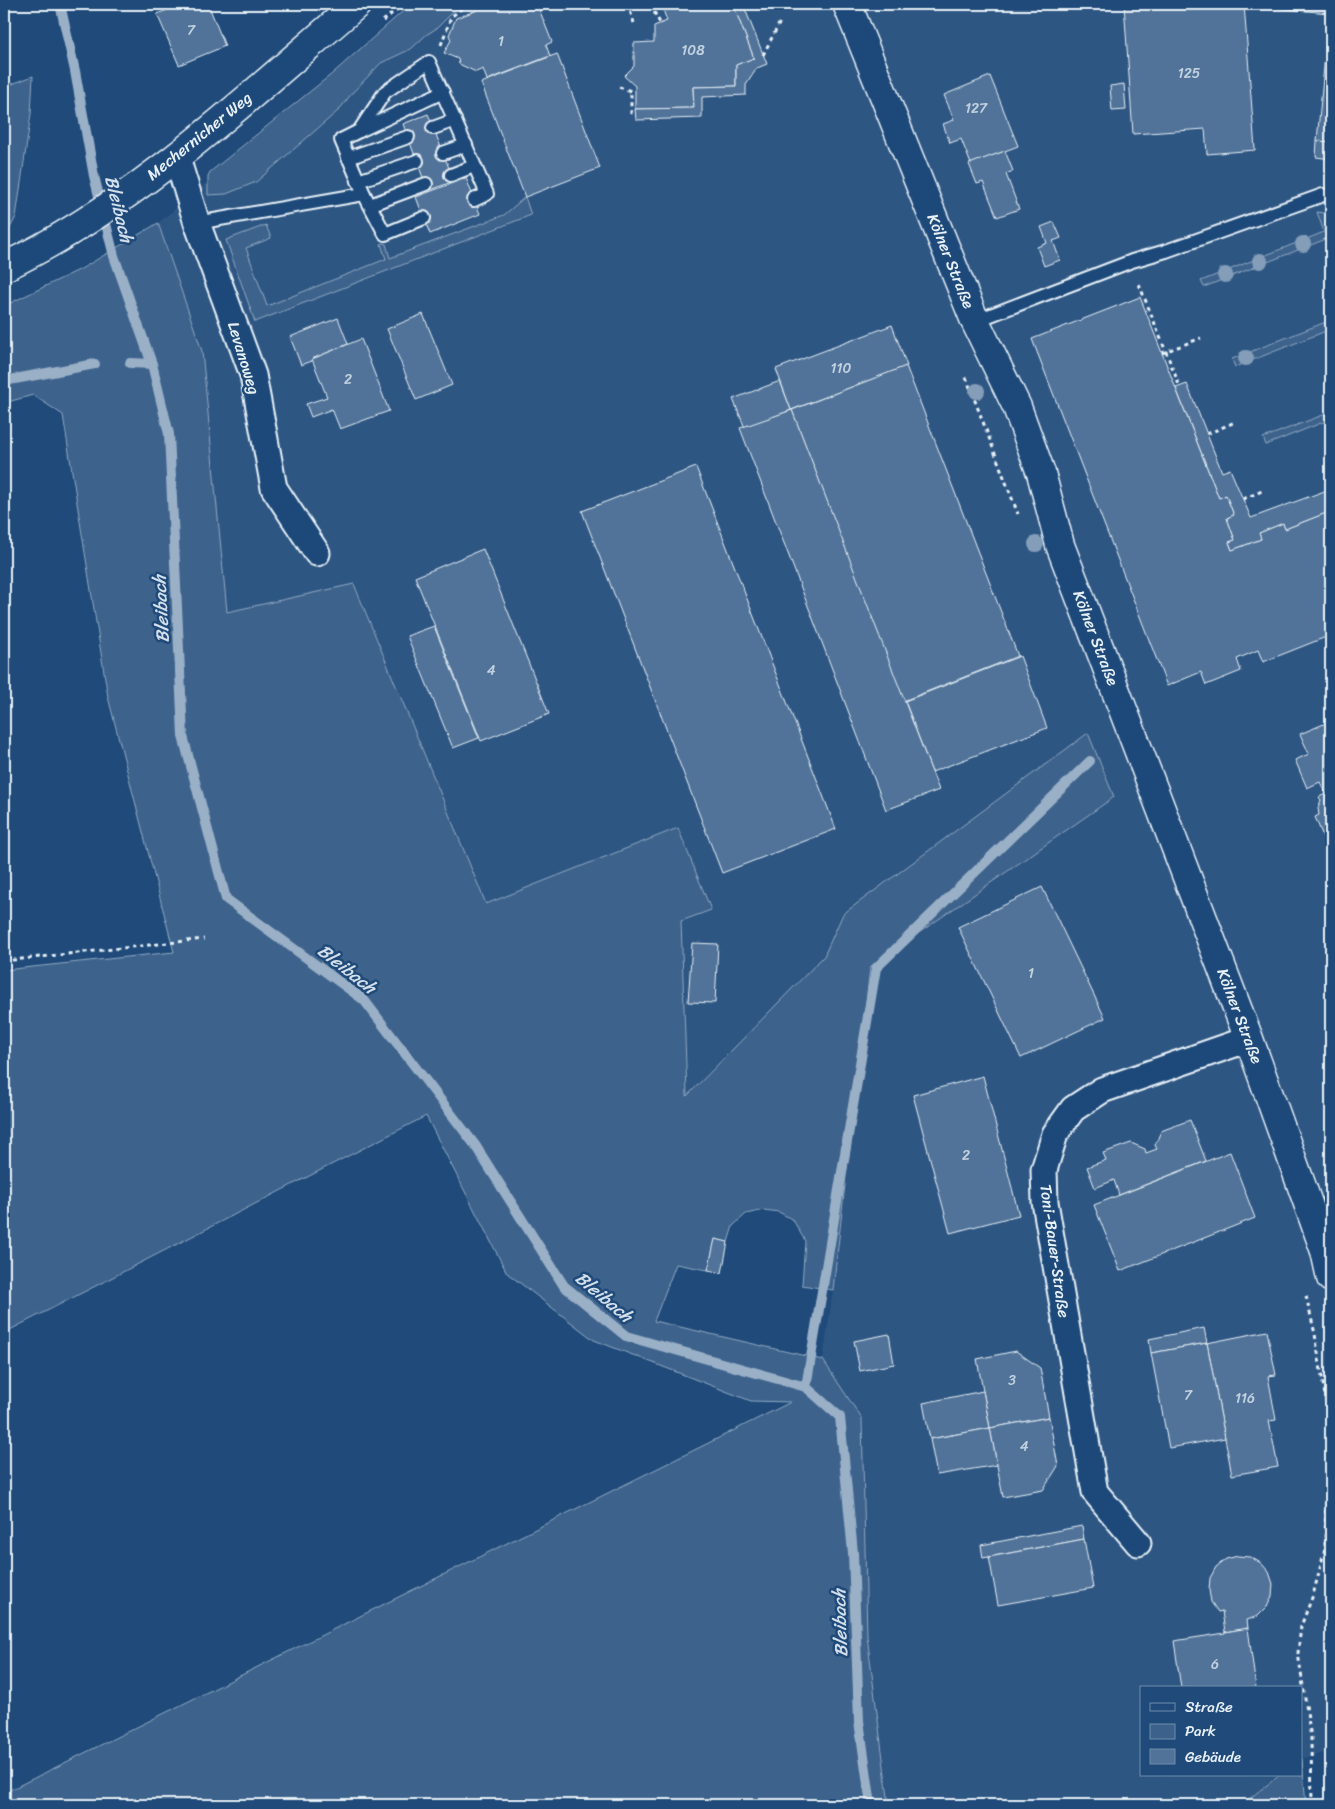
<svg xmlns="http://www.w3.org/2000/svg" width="1335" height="1809" font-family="Sriracha,sans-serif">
  <rect width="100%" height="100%" fill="#1f4a7a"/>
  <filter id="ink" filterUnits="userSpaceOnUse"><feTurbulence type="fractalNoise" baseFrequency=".02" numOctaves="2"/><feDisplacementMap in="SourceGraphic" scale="10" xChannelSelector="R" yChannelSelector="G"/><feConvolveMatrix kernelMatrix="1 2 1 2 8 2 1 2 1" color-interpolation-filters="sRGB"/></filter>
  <g filter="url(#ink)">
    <!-- built -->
    <path fill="#2e5683" d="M421,4H1331V1751L1301,1759V1688H1141V1775H1280L1241,1805H889L867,1636L862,1419L823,1360L833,1290L870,967L1113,797L1088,733L843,914L824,956L687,1096L681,921L711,910L678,828L486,904L355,585L226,612L202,351L158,223Z"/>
    <!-- green -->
    <g fill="#3c628c" stroke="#92aac2">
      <path d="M411,4H461L437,28L426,35L411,49L381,63L352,93L339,110L256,182L226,194L208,195V176L210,172L333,73Z"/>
      <path d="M33,76L31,114L16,217L4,239V87Z"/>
      <path d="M525,197L531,215L255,322L226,240L266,225L271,238L246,248L267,306L386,259L381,244L383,243L386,244L390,258L504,215Z"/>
      <path d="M1317,212L1331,214V237L1204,287L1201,281L1324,232Z"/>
      <path d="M158,223L202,351L227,612L354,584L486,904L678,828L711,910L681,921L687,1096L824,956L843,914L1088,733L1114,797L870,967L833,1290L802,1285L805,1241L793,1220L779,1212L764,1210L746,1214L733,1226L728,1242L715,1239L708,1270L676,1264L654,1321L823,1360L862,1419L867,1636L889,1805H4V1793L791,1402L751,1401L594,1340L507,1273L426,1116L4,1333V970L174,952L108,697L63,415L33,395L4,403V306L81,269Z"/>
      <path d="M1331,320V329L1235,367L1232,359Z"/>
      <path d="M1331,412V419L1266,445L1263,438Z"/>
      <path d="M1302,1759L1306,1805H1241L1280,1775H1301Z"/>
    </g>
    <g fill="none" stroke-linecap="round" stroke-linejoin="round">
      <!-- stream -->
      <g stroke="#9ab0c7" stroke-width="10">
        <path d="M60,4L75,71L94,176L114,256L152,364L169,434L183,736L226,899L364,1000L475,1145L564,1286L626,1336L806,1387L840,1417L853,1553L859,1721L871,1805"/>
        <path d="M130,363L152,364"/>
        <path d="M4,381L95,364"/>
        <path d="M806,1387L876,968L1090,761"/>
      </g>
    </g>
    <!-- building -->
    <g fill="#517399" stroke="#e8f1f8">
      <path d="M182,4H208L225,46L179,65L157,14Z"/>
      <path d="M476,4H537L552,42L546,45L550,56L487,80L483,69L476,72L459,64L458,59L444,53L451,40L449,35L456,18L478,10Z"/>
      <path d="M661,4H733L754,58L736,65V86L693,87L694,108L635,109V86L624,76L634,66V43L654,42V26L667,21Z"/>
      <path d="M733,4H743L767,64L757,68L746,85V95L702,97V118L636,120L635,109L694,108L693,87L736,86V65L754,58Z"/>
      <path d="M1124,4H1244L1255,150L1207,154L1205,129L1133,134Z"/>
      <path d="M1274,4H1331V142L1317,141L1329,13L1274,8Z"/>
      <path d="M557,54L600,168L525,197L481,83Z"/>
      <path d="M990,76L1018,146L971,164L961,139L950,143L943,124L954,120L944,95Z"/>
      <path d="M1124,84L1126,110L1112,111L1110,86Z"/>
      <path d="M428,114L454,181L428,191L403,124Z"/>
      <path d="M1317,141L1331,142V159L1316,157Z"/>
      <path d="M1005,151L1013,171L1006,174L1019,209L997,217L983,182L977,184L969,164Z"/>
      <path d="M466,178L480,214L430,234L416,197Z"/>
      <path d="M1054,222L1061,238L1053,241L1060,260L1044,266L1037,247L1047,243L1041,227Z"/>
      <path d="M1140,297L1219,498L1226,495L1234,515L1227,518L1235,540L1229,542L1232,550L1261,539L1259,533L1283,523L1285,529L1331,511V635L1263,662L1258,650L1237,659L1241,671L1206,685L1201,672L1167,686L1032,339Z"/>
      <path d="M423,314L452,385L416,400L387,329Z"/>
      <path d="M338,318L348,344L312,359V361L301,365L290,337Z"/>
      <path d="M892,325L907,366L791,410L776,369Z"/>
      <path d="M361,339L389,411L340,429L332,409L311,417L306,404L327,397L312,359Z"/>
      <path d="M906,366L1018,656L903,701L792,410Z"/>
      <path d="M780,381L791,410L745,428L733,399Z"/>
      <path d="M1187,384L1222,472L1230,469L1251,518L1330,489L1331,511L1285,529L1283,523L1259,533L1261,539L1232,550L1229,542L1235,540L1227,518L1234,515L1226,495L1219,498L1176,388Z"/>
      <path d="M792,410L939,790L886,810L740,428Z"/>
      <path d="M696,467L836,829L722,873L582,511Z"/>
      <path d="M483,549L549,714L481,741L415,577Z"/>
      <path d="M434,626L479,738L453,748L407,636Z"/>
      <path d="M1020,656L1047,728L932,772L905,701Z"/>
      <path d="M1331,721V856L1315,817L1319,815L1318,808L1321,800L1319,797L1326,794L1320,782L1307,788L1295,760L1309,754L1300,734Z"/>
      <path d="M1042,887L1105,1018L1021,1058L958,927Z"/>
      <path d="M692,943L718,944L715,1003L688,1002Z"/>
      <path d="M983,1076L1019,1215L950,1233L913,1095Z"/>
      <path d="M1190,1120L1206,1161L1119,1195L1114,1180L1095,1188L1087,1167L1106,1160L1103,1153L1131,1143L1145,1149L1146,1153L1157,1149L1155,1145L1161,1131Z"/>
      <path d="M1230,1152L1255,1218L1120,1271L1094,1205Z"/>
      <path d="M715,1239L728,1242L722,1273L708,1270Z"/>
      <path d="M1204,1328L1207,1343L1151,1353L1149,1339Z"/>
      <path d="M1267,1331L1276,1375L1268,1376L1276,1420L1269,1421L1278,1467L1232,1475L1207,1343Z"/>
      <path d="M889,1334L894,1364L860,1371L854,1341Z"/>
      <path d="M1207,1343L1225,1438L1169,1448L1151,1353Z"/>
      <path d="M1016,1351L1040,1368L1049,1417L990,1428L977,1359Z"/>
      <path d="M983,1391L990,1428L930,1439L923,1403Z"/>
      <path d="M1049,1417L1058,1466L1043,1490L1003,1497L990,1428Z"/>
      <path d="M990,1428L997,1465L937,1475L930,1439Z"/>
      <path d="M1082,1526L1084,1539L983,1558L981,1545Z"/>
      <path d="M1084,1539L1093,1588L998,1605L989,1557Z"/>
      <path d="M1238,1556L1250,1557L1261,1563L1269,1572L1273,1584L1272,1596L1267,1607L1258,1616L1247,1620L1248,1628L1225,1632L1222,1611L1218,1612L1211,1602L1209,1590L1210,1578L1216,1567L1226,1559Z"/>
      <path d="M1248,1628L1256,1688H1181L1174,1641L1225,1633V1632Z"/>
    </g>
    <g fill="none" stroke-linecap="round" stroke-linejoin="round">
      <defs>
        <g id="service">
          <path d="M433,128L455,120"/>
          <path d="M359,131L443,92"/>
          <path d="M443,153L466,145"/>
          <path d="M348,158L408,137"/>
          <path d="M451,175L474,166"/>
          <path d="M358,181L417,161"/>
          <path d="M364,194L341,140L359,131L385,92L429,62L487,194L474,200"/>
          <path d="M370,205L426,184"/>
          <path d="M197,223L364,194L385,234L424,218"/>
          <path d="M975,321L1132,261L1166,251L1323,195"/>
        </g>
        <g id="minor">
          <path d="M177,158L197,223L253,375L274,488L317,553"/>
          <path d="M1138,1543L1095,1492L1045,1202L1044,1170L1055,1134L1073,1109L1102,1090L1249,1039"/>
        </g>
        <g id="tertiary">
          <path d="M847,4L975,321L1017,407L1041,473L1060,545L1249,1039L1325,1251L1331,1278"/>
          <path d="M4,267C136,204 247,98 357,4"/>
        </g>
      </defs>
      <!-- service casing -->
      <use href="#service" stroke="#e8f1f8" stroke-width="16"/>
      <!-- minor casing -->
      <use href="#minor" stroke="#e8f1f8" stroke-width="29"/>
      <!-- tertiary casing -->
      <use href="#tertiary" stroke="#e8f1f8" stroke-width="31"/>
      <!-- path -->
      <g stroke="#e8f1f8" stroke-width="3" stroke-dasharray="4 4" stroke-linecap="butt">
        <path d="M469,4L473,12"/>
        <path d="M628,4L634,23"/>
        <path d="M653,4L655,14L660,23"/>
        <path d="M383,21L403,4"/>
        <path d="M441,45L451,17L467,4"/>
        <path d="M763,55L780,22"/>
        <path d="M619,87L631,91V115"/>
        <path d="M1139,284L1180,387"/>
        <path d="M1162,353L1201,338"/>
        <path d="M966,377L1018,514"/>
        <path d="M1207,434L1235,422"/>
        <path d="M1243,499L1262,491"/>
        <path d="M4,961L204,939"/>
        <path d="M1306,1296L1315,1334L1328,1414L1325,1549L1313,1595L1301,1626L1298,1653L1311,1738L1312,1805"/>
      </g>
      <!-- service -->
      <use href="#service" stroke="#1f4a7a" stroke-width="12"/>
      <!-- minor -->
      <use href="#minor" stroke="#1f4a7a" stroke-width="25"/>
      <!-- tertiary -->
      <use href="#tertiary" stroke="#1f4a7a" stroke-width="28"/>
    </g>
    <!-- trees -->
    <g fill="#849eb9">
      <circle cx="1303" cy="244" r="8"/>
      <circle cx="1260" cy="261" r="8"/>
      <circle cx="1225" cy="275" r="8"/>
      <circle cx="1246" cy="358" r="8"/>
      <circle cx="977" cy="391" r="8"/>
      <circle cx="1036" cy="544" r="8"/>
    </g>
  </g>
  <g text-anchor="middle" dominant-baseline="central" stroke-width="5" stroke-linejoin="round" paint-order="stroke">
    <!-- number labels -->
    <g font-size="14" fill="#c2d2e0">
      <text x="191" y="30">7</text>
      <text x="501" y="41">1</text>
      <text x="693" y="50">108</text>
      <text x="1189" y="73">125</text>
      <text x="976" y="108">127</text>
      <text x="841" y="368">110</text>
      <text x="348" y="379">2</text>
      <text x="491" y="670">4</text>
      <text x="1031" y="973">1</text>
      <text x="966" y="1155">2</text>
      <text x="1012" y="1380">3</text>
      <text x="1188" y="1395">7</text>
      <text x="1245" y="1398">116</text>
      <text x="1024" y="1446">4</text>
      <text x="1215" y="1664">6</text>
    </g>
    <!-- street labels -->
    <g font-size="16" fill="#e8f1f8" stroke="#1f4a7a">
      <text transform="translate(199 136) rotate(-39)">Mechernicher Weg</text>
      <text transform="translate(951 261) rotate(68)">Kölner Straße</text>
      <text transform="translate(244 358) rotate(73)">Levanoweg</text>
      <text transform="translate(1096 638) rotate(69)">Kölner Straße</text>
      <text transform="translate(1240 1016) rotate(69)">Kölner Straße</text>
      <text transform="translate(1055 1251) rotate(82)">Toni-Bauer-Straße</text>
    </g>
    <!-- water labels -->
    <g font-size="18" font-style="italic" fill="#d4e1ec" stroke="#1f4a7a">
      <text transform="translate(119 209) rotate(76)">Bleibach</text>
      <text transform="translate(161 609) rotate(-93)">Bleibach</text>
      <text transform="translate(347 969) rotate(38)">Bleibach</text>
      <text transform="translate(604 1297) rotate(40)">Bleibach</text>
      <text transform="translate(840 1623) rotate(-92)">Bleibach</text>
    </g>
  </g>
  <!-- margin -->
  <rect width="1335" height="1809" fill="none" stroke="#1f4a7a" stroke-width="20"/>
  <rect x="10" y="10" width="1315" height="1789" fill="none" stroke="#e8f1f8" stroke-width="2" filter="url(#ink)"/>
  <!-- legend -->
  <rect x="1140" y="1686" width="162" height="90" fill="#1f4a7a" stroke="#6f8dac"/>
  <rect x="1150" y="1703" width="25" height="8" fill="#1f4a7a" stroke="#6f8dac"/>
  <text x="1185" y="1712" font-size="15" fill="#e8f1f8">Straße</text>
  <rect x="1150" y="1724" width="25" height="15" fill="#3c628c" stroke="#6f8dac"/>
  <text x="1185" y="1736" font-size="15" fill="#e8f1f8">Park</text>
  <rect x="1150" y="1749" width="25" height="15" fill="#517399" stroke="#6f8dac"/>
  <text x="1185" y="1762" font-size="15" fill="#e8f1f8">Gebäude</text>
</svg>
